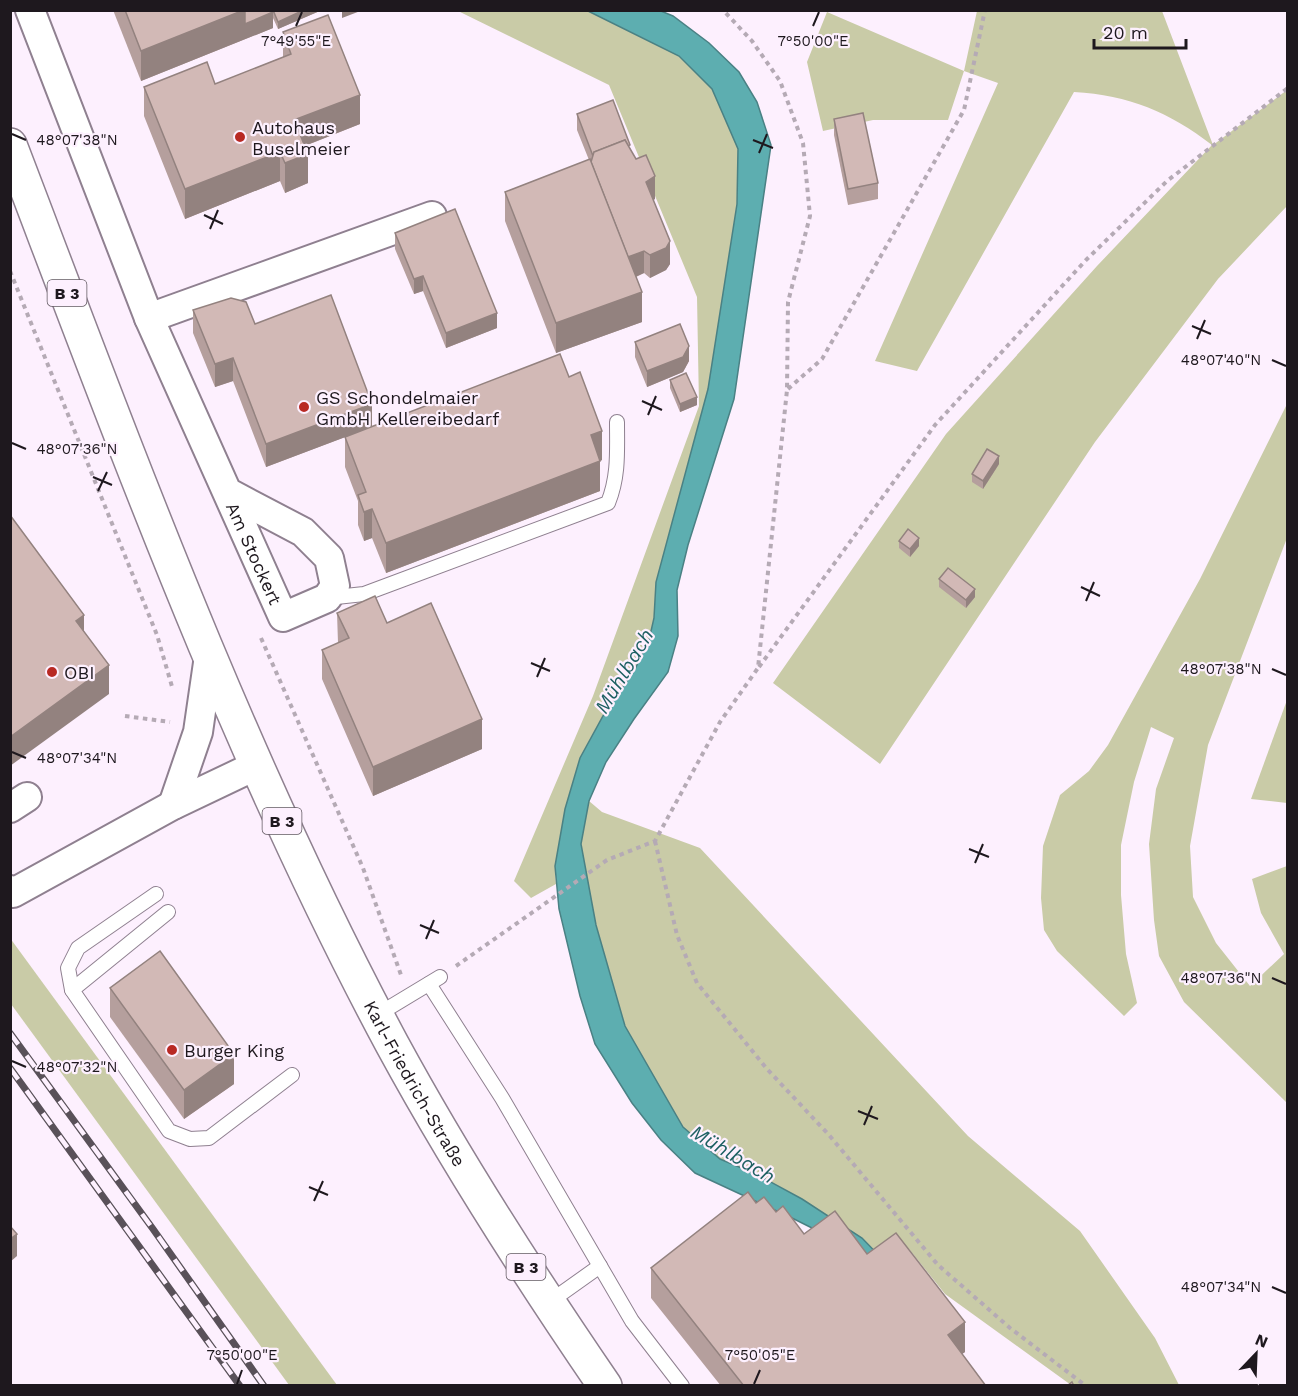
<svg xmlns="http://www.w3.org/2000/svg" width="1298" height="1396" font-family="'Work Sans',sans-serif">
  <rect width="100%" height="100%" fill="#fdf0fe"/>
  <!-- green -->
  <g fill="#c9cba7">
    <path d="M458,11H588L630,30L679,56L712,89L738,149L737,204L708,389L656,582L654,618L649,640L635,669L555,866L556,884L531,898L514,881L593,696L699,406L697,297L609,85Z"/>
    <path d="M977,11H1162L1213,145L1287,90V206L1218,279L1095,442L880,764L773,683L946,434L1097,266L1212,145C1169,112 1129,95 1074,92L917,371L875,361L998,83L964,71L948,120H873L823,131L807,62L827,12L964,71Z"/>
    <path d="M1287,404V538L1208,745L1190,846L1193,897L1216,943L1250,986L1284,954L1261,913L1252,879L1287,866V1103L1184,1002L1159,956L1154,920L1149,844L1156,789L1174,738L1151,727L1134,782L1121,845V895L1126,954L1137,1003L1124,1016L1057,951L1044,930L1041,898L1043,846L1060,795L1089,771L1108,745L1200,579Z"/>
    <path d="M1287,700V803L1251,799Z"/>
    <path d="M589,801L602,812L700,848L968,1136L1080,1231L1155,1338L1179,1385H1071L945,1294L909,1249L890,1267L802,1199L756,1174L720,1159L683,1127L625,1026L596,926L581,844Z"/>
    <path d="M10,938L337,1385H289L11,1004Z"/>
  </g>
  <!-- water -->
  <path fill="#5daeb0" stroke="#4a8184" stroke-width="1.5" d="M588,11H661L673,16L709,43L739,72L757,102L771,145L734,399L688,545L677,590L678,636L668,672L634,719L606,762L589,801L581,844L596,925L625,1026L683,1127L720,1159L756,1174L802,1199L862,1238L890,1267L794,1219L695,1173L661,1140L632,1103L595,1044L580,996L559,909L555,866L565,809L580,758L603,716L635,669L649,640L654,618L656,582L708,389L737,204L738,149L712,89L679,56Z"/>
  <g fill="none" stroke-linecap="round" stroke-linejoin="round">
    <defs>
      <g id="lane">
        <path d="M327,598L364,594L608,503C619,476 617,450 617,422"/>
        <path d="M168,912L72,990L169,1131L190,1139L209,1138L292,1075"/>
        <path d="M429,984L502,1098L632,1321L682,1386"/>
        <path d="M72,990L68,968L78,948L156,894"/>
        <path d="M377,1015L440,977"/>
        <path d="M548,1303L600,1266"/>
      </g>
      <g id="street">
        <path id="s1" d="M30,10L149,318L283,617L327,598L335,586L329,558L303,532L227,492"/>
        <path d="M149,318L432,216"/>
        <path d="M173,805L198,732L209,656"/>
        <path d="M10,808L27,797"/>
        <path d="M10,890L13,893L173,805L257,765"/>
      </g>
      <g id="primary">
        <path id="s2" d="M10,145C126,449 238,757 392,1044C456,1162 529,1275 605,1386"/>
      </g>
    </defs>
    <!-- lane casing -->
    <use href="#lane" stroke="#8f8090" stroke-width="16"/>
    <!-- street casing -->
    <use href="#street" stroke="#8f8090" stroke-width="32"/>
    <!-- primary casing -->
    <use href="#primary" stroke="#8f8090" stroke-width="36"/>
    <!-- path -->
    <g stroke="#b5aab5" stroke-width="4" stroke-dasharray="4.5 4.5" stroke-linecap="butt">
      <path d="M10,271L157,635L173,690"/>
      <path d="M788,389L822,359L964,110L985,10"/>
      <path d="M261,638L363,868L401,975"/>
      <path d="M759,667L935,425L1086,260L1167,181L1288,88"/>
      <path d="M125,716L170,722"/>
      <path d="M655,841L677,935L697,983L767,1069L829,1135L938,1265L1010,1328L1086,1386"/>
      <path d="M456,966L607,860L655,841L720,722L758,668L787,390L788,302L810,216L803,143L780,81L752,41L723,10"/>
    </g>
    <!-- lane -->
    <use href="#lane" stroke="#fff" stroke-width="14"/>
    <!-- street -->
    <use href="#street" stroke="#fff" stroke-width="28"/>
    <!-- primary -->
    <use href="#primary" stroke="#fff" stroke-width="33"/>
    <defs>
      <g id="rail">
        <path d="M10,1033L153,1229L264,1386"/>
        <path d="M10,1068L240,1386"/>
      </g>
    </defs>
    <!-- rail casing -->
    <use href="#rail" stroke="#595159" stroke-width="7"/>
    <!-- rail -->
    <use href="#rail" stroke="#fdf0fe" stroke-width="4.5" stroke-dasharray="14" stroke-linecap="butt"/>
  </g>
  <!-- wall -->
  <g fill="#b59f9d">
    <path d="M113,10H272L273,28L141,81Z"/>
    <path d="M273,10H322L278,29L273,18Z"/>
    <path d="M283,32L360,124L305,146L308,183L285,193L280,181L185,219L144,116V87L215,84L283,57Z"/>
    <path d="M577,114L630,148L655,199L653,200L670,264L666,270L650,278L644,273L636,277L642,322L556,353L505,221V192L589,160L577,130Z"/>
    <path d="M834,119L878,183V199L848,205L834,135Z"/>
    <path d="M395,233L497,328L446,348L423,291L414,294L395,249Z"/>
    <path d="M193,310L255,324L372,427L602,460L600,461V491L386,573L372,538L364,541L358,525V501L345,467V437L266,467L233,381L215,387L193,333Z"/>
    <path d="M635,342L689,361L683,372L647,387L635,357Z"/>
    <path d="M670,380L697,405L680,412L670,388Z"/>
    <path d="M999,464L983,489L972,482V474Z"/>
    <path d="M899,541L919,546L910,557L899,548Z"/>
    <path d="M939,579L975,597L966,608L939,587Z"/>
    <path d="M337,613L387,623L482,749L373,796L322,679V650L338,643Z"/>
    <path d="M110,988L234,1084L184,1119L110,1017Z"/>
    <path d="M756,1203L776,1212L804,1234L867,1254L965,1352L962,1354L986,1386H721L651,1298V1268Z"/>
  </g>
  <!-- shaded-wall -->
  <g fill="#93827f">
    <path d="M244,10L273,12V28L141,81V51Z"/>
    <path d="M304,10H322L278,29V22Z"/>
    <path d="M342,10H363L342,18Z"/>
    <path d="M360,95V124L294,150V120Z"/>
    <path d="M280,152V181L185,219V189Z"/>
    <path d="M308,154V183L285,193V163Z"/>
    <path d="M655,176V199L646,204V182Z"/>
    <path d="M670,241V264L666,270L650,278V255Z"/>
    <path d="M644,251V273L626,281V258Z"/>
    <path d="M423,276V291L414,294V279Z"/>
    <path d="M642,292V322L556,353V323Z"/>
    <path d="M497,313V328L446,348V333Z"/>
    <path d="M689,346V361L683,372L647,387V371Z"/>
    <path d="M233,358V381L215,387V364Z"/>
    <path d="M697,397V405L680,412V404Z"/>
    <path d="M372,404V427L266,467V444Z"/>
    <path d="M602,431V460L591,465V435Z"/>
    <path d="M999,456V464L983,489V481Z"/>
    <path d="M600,461V491L386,573V543Z"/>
    <path d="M372,509V538L364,541V512Z"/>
    <path d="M919,538V546L910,557V549Z"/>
    <path d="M975,589V597L966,608V600Z"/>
    <path d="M84,615V645L76,621Z"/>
    <path d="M109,665V694L10,766V737Z"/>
    <path d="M482,719V749L373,796V767Z"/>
    <path d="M234,1054V1084L184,1119V1090Z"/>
    <path d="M17,1234V1256L10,1262V1239Z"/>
    <path d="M965,1322V1352L948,1364V1335Z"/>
  </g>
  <!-- building -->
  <g fill="#d2b9b6" stroke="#93827f" stroke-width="1.5">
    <path d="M125,10H244L141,51Z"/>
    <path d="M245,10H272L273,12L245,24Z"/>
    <path d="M273,10H304L278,22Z"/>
    <path d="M328,15L360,95L294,120L308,154L285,163L280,152L185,189L144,87L207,62L215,84L291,54L283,32Z"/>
    <path d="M613,100L630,145L628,146L625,140L594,152L593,156L577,114Z"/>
    <path d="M863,113L878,183L848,189L834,119Z"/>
    <path d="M625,140L636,159L646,155L655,176L646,182L670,241L666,248L650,255L644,251L628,257L591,162L594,152Z"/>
    <path d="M590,159L642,292L556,323L505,192Z"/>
    <path d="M455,209L497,313L446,333L423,276L414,279L395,233Z"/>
    <path d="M331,295L372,404L266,444L233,358L215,364L193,310L231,298L246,302L255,324Z"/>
    <path d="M680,324L689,346L683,357L647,371L635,342Z"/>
    <path d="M560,354L569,377L580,372L602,431L591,435L600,461L386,543L372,509L364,512L360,501L358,495L366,492L345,437Z"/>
    <path d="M686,373L697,397L680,404L670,380Z"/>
    <path d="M987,449L999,456L983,481L972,474Z"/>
    <path d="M10,515L84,615L76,621L109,665L10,737Z"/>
    <path d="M908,529L919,538L910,549L899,541Z"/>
    <path d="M948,568L975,589L966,600L939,579Z"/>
    <path d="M375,596L387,623L431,603L482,719L373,767L322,650L349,638L337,613Z"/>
    <path d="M160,951L234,1054L184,1090L110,988Z"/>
    <path d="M748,1192L756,1203L764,1197L776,1212L783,1206L804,1234L835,1211L867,1254L896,1233L965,1322L948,1335L986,1386H744L651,1268Z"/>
    <path d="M10,1226L17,1234L10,1239Z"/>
    <path d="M1072,1382L1074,1386H1067Z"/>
  </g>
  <!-- ticks -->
  <path fill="none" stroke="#1e181e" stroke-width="2" d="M296,26L302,12M813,26L819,12M12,134L26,140M753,140L773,148M759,153L767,134M204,215L223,224M210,229L218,210M1192,326L1211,334M1197,339L1205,320M1272,360L1286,366M642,401L662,410M648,415L656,396M12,443L26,449M93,477L112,485M98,491L107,472M1081,587L1100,596M1086,601L1094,582M531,663L550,671M1272,669L1286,675M537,677L545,658M12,752L26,758M969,849L989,857M975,863L983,844M420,925L439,933M426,939L434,920M1272,978L1286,984M12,1061L26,1067M858,1111L878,1119M864,1125L872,1106M309,1187L328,1195M314,1201L323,1181M1272,1287L1286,1293M237,1384L242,1370M754,1384L760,1370"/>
  <!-- markers -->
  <g fill="#b82923" stroke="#fdf0fe" stroke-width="2">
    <circle cx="240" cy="137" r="6"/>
    <circle cx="304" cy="407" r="6"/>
    <circle cx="52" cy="672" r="6"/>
    <circle cx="172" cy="1050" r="6"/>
  </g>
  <g text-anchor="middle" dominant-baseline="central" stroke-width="4.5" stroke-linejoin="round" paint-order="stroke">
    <!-- shield labels -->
    <g fill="#fdf0fe" stroke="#615961" stroke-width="1.5">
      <rect x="47.5" y="280" width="39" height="26" rx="4.5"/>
      <rect x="262.5" y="808" width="39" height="26" rx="4.5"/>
      <rect x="506.5" y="1254" width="39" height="26" rx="4.5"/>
    </g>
    <g font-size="16" font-weight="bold" fill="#1e181e">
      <text x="67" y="293">B 3</text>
      <text x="282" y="821">B 3</text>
      <text x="526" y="1267">B 3</text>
    </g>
    <!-- poi labels -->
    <g font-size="18" fill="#1e181e" stroke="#fdf0fe" text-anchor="start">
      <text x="252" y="127">Autohaus<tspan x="252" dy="21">Buselmeier</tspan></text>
      <text x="316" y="397">GS Schondelmaier<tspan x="316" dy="21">GmbH Kellereibedarf</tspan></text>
      <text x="64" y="672">OBI</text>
      <text x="184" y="1050">Burger King</text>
    </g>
    <!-- street labels -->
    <g font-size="18" fill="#1e181e" stroke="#fdf0fe">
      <text stroke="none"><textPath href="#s1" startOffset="588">Am Stockert</textPath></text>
      <text stroke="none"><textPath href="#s2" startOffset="1023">Karl-Friedrich-Straße</textPath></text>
    </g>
    <!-- water labels -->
    <g font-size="20" font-style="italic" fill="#1d6062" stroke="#fdf0fe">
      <text transform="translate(624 671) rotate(-59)">Mühlbach</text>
      <text transform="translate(733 1154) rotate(31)">Mühlbach</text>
    </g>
  </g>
  <g font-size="15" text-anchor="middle" fill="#1e181e" stroke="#fdf0fe" stroke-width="4.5" stroke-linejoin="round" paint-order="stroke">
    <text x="296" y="46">7°49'55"E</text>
    <text x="813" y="46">7°50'00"E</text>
    <text x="77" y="145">48°07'38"N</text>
    <text x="1221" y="365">48°07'40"N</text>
    <text x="77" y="454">48°07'36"N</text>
    <text x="1221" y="674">48°07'38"N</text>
    <text x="77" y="763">48°07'34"N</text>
    <text x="1221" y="983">48°07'36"N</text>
    <text x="77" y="1072">48°07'32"N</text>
    <text x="1221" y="1292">48°07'34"N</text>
    <text x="242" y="1360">7°50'00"E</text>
    <text x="760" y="1360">7°50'05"E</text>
  </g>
  <!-- border -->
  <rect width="1298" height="1396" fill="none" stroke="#1e181e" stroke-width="24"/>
  <!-- north arrow -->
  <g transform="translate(1256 1354) rotate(23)" stroke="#fdf0fe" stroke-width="4.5" paint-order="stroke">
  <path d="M0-4.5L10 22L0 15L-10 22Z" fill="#1e181e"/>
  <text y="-9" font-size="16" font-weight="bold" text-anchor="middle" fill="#1e181e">N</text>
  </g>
  <!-- scale -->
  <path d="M1094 39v9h92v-9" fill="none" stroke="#1e181e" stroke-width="3"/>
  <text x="1103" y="39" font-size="18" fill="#1e181e" stroke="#fdf0fe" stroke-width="4.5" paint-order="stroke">20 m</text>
</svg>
